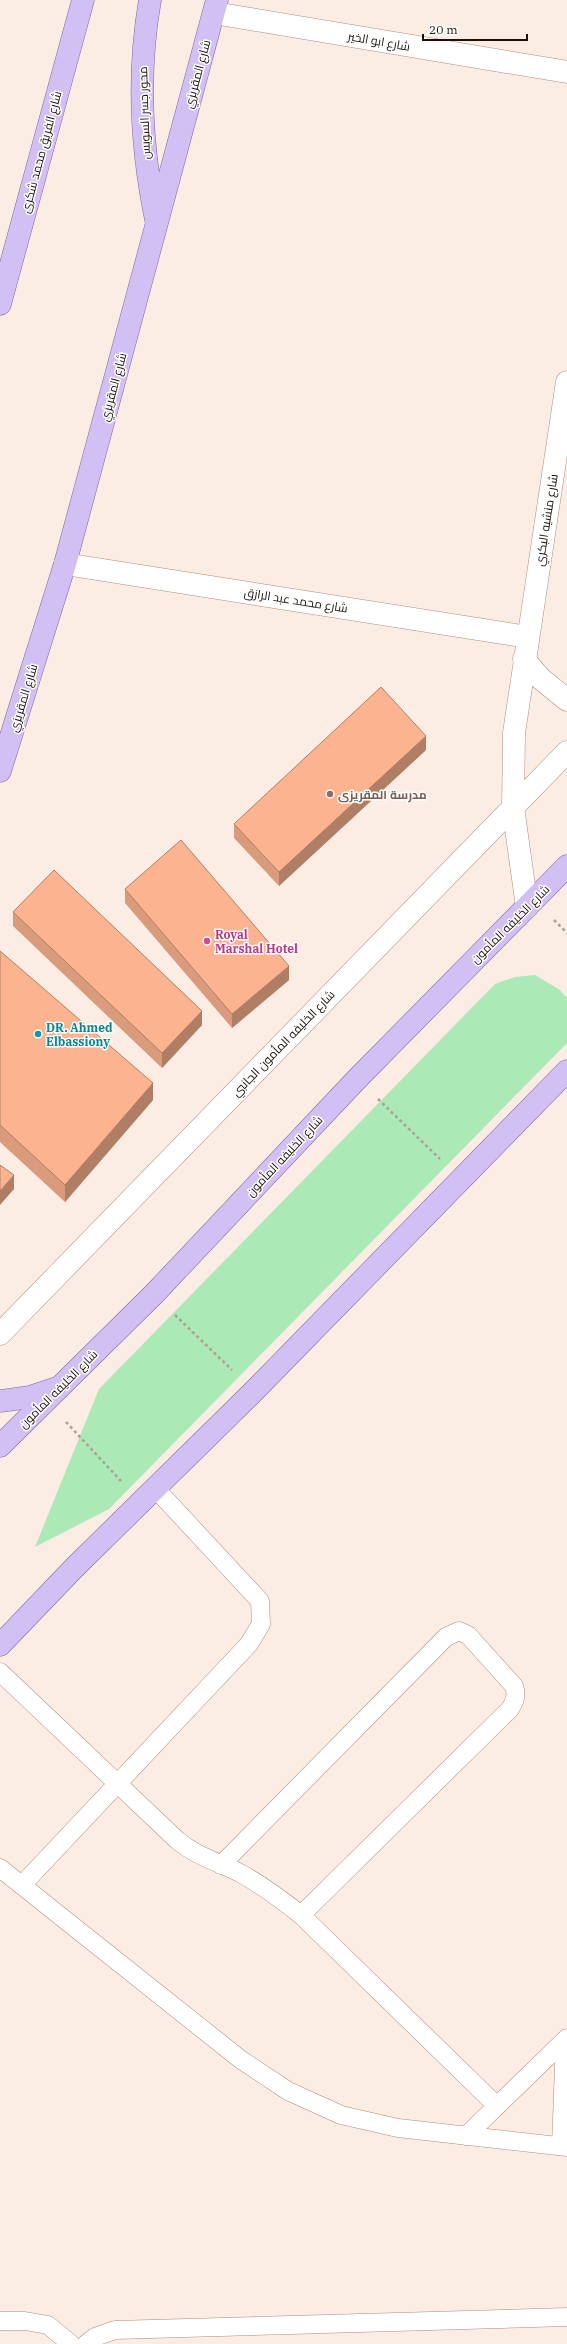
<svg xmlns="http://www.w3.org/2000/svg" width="567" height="2344" font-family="'IBM Plex Serif',Cairo,serif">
  <rect width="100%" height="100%" fill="#fbece4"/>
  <!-- green -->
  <path fill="#abe9b7" d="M535,975L560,990L567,998V1043L109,1509L35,1547L99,1389L495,984L515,977Z"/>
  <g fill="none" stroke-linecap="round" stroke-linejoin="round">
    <defs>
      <g id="service">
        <path d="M0,1672L177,1840C196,1856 218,1862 240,1873C262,1885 282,1900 301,1915L497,2106"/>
        <path d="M221,1865L446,1637L459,1631L468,1635L514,1686C517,1695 515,1701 510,1709L301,1915"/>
        <path d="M0,1868L240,2059L288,2091L341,2115L398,2128L567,2147"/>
        <path d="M22,1885L249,1644L261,1624L260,1601L155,1488"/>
        <path d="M466,2136L567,2038"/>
        <path d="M561,2146L565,2040"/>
        <path d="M0,2321H25L48,2325L71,2344"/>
        <path d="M86,2344L95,2337L115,2330L567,2317"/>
      </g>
      <g id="minor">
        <path d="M214,13L567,72"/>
        <path d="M65,564L528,637"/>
        <path d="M524,659L540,678L567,700"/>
        <path d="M527,907L513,807L514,733L567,382"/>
        <path d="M0,1334L567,752"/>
      </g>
      <g id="primary">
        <path d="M150,0C137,74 141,147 156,220"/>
        <path d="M0,304L83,0"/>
        <path d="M0,771L65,564L217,0"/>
        <path d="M0,1401L30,1397L57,1388"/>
        <path d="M0,1446L154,1294L357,1079L567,866"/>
        <path d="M0,1645L75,1567L254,1391L567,1071"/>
      </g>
    </defs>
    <!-- service casing -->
    <use href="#service" stroke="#ae8e7b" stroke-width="19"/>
    <!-- minor casing -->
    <use href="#minor" stroke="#ae8e7b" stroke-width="23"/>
    <!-- primary casing -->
    <use href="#primary" stroke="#7f679e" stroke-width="23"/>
    <!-- path -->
    <g stroke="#ada098" stroke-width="2.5" stroke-dasharray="3 3" stroke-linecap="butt">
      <path d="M554,920L567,933"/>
      <path d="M378,1099L440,1159"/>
      <path d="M175,1315L232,1370"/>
      <path d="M66,1422L121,1481"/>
    </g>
    <!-- service -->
    <use href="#service" stroke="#fff" stroke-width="18"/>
    <!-- minor -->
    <use href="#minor" stroke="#fff" stroke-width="22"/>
    <!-- primary -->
    <use href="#primary" stroke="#d2bff4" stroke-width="22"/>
  </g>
  <!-- wall -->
  <g fill="#d99b7c">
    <path d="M426,750L279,886L234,838V824Z"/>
    <path d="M125,889L289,980L232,1028L125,903Z"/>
    <path d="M13,912L202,1025L162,1068L13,926Z"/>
    <path d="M0,951L153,1100L65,1202L0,1142Z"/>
  </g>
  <!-- shaded-wall -->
  <g fill="#b07e65">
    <path d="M426,736V750L279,886V872Z"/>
    <path d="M289,966V980L232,1028V1014Z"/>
    <path d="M202,1011V1025L162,1068V1053Z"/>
    <path d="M153,1083V1100L65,1202V1185Z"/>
    <path d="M14,1175V1189L0,1205V1191Z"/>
  </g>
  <!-- building -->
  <g fill="#fcb490" stroke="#b07e65">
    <path d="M381,687L426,736L279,872L234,824Z"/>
    <path d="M181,840L289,966L232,1014L125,889Z"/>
    <path d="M54,870L202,1011L162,1053L13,912Z"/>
    <path d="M0,951L153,1083L65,1185L0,1125Z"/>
    <path d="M0,1165L14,1175L0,1191Z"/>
  </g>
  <!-- markers -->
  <circle fill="#8d6e63" stroke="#fff" stroke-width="1.5" cx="330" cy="794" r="4"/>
  <circle fill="#d1479c" stroke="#fff" stroke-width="1.5" cx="207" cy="941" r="4"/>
  <circle fill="#0f9aa8" stroke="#fff" stroke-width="1.5" cx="38" cy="1034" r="4"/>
  <g text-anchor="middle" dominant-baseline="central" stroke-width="3" stroke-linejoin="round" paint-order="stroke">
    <!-- street labels -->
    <g font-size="12" fill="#1c110a" stroke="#fff">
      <text transform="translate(379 41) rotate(10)">شارع ابو الخير</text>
      <text transform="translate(197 74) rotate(-75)">شارع المقريزي</text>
      <text transform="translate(144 113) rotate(-92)">محور جسر السويس</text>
      <text transform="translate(41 152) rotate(-75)">شارع الفريق محمد شكرى</text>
      <text transform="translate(113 387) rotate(-75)">شارع المقريزي</text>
      <text transform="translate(546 520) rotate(-81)">شارع منشيه البكري</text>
      <text transform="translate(296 600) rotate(9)">شارع محمد عبد الرازق</text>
      <text transform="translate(23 698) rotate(-73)">شارع المقريزي</text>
      <text transform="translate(510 924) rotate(-45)">شارع الخليفه المأمون</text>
      <text transform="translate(283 1043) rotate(-46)">شارع الخليفه المأمون الجانبي</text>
      <text transform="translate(284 1156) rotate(-47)">شارع الخليفه المأمون</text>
      <text transform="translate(58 1389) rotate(-45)">شارع الخليفه المأمون</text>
    </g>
    <!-- education labels -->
    <g font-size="12" font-weight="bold" fill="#785e54" stroke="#fff" text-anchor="start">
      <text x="338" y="794">مدرسة المقريزى</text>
    </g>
    <!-- hotel labels -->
    <g font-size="12" font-weight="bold" fill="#b23c85" stroke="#fff" text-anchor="start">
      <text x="215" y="934">Royal<tspan x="215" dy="14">Marshal Hotel</tspan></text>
    </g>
    <!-- culture labels -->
    <g font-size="12" font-weight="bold" fill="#0d838f" stroke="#fff" text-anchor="start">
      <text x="46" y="1027">DR. Ahmed<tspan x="46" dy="14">Elbassiony</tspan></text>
    </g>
  </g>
  <!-- scale -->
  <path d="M423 34v6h104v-6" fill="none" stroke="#1c110a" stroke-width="2"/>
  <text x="429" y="34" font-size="12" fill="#1c110a" stroke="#ffffff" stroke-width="3" paint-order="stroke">20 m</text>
</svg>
